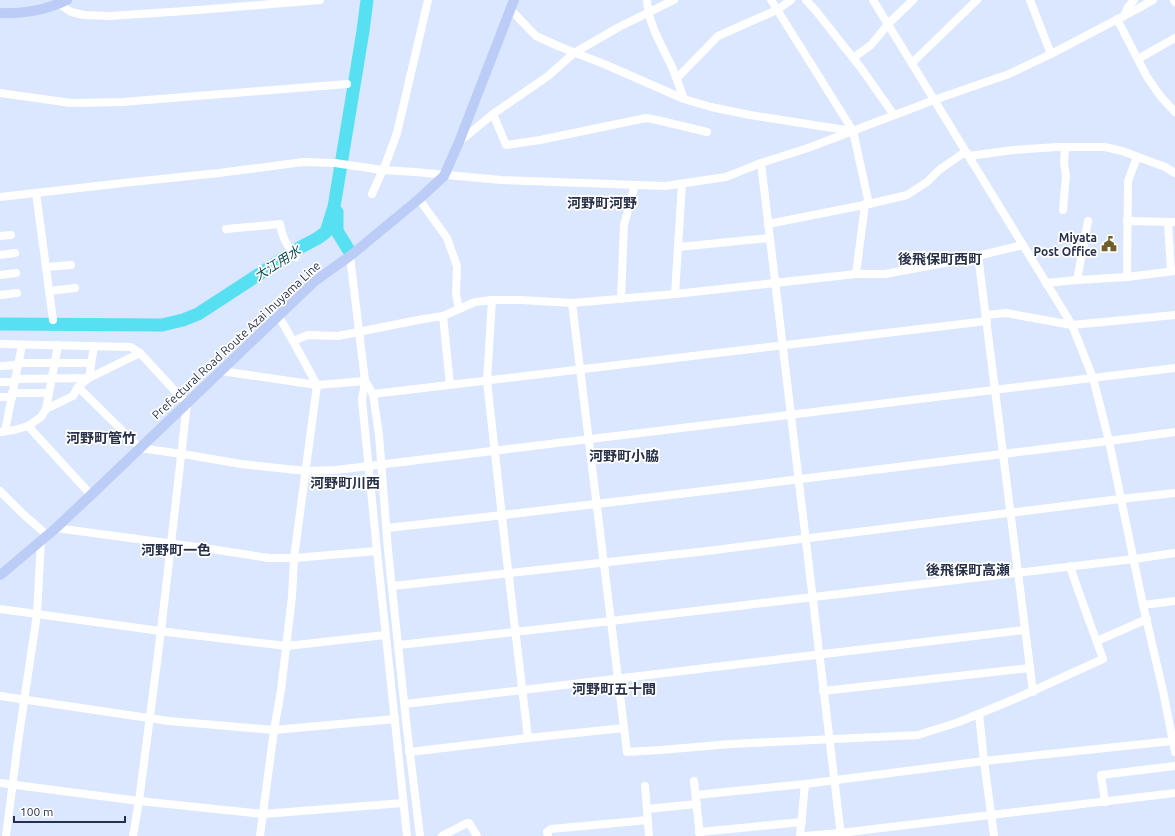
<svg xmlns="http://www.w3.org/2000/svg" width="1175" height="836" font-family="Ubuntu,'Noto Sans JP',sans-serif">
  <rect width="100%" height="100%" fill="#dbe6ff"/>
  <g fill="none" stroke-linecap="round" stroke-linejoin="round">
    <!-- river -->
    <g stroke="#57e0f2" stroke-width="13">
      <path d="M337,212V231L348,249"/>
      <path d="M0,324L162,325L183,320L198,314L301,247L318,238L326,232L334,207L363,31L367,0"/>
    </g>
    <!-- minor -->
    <g stroke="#fff" stroke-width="8">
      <path d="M58,0L59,4L71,12L84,15L109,16L186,11L320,0"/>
      <path d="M647,0C648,24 662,46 672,67C676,77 680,88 684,99"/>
      <path d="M771,0L853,131L869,204"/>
      <path d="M806,0L816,11L861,68L894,115"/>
      <path d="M873,0L1072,325L1093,378L1109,441L1143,605L1163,691L1175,752"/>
      <path d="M1030,0L1051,54"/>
      <path d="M1174,0L1175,2"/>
      <path d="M510,9L536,36L558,46L604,64L684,99L711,107L750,115L852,131"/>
      <path d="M1124,16L1128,7L1134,0"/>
      <path d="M1117,19L1147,77L1161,97L1175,112"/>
      <path d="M853,58L871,45L888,24L913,0"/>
      <path d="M1138,59L1175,38"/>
      <path d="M912,63L977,0"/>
      <path d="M677,78L718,36L777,10L791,0"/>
      <path d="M0,93L71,103L122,102L347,84"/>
      <path d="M493,114L506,145L540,140L646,118L657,120L707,132"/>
      <path d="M459,142L493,114L548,76L574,53L619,27L674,0"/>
      <path d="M969,156L1013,150L1057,147H1105L1122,151L1165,167L1175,173"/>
      <path d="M761,163L841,836"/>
      <path d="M36,193L53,320"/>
      <path d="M372,194L386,163L397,133L428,0"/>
      <path d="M0,197L132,182L219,173L303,162L335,163L382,170L415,172L501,180L665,186L726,177L761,163L808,148L934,100L1009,74L1051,54L1137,9L1153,0"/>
      <path d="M419,199L447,238L457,266L456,294L459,309"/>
      <path d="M1063,210L1066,176L1064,163L1065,147"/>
      <path d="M1127,221L1175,222"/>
      <path d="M1168,223L1171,271"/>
      <path d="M768,224L869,204L907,195L927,182L939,170L962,154L967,153"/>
      <path d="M226,229L280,224C282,237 287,247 296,257"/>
      <path d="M0,236L11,235"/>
      <path d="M678,247L770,238"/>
      <path d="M0,255L15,253"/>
      <path d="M978,255L1033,692"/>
      <path d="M350,256L365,381L362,400L377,551L407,836"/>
      <path d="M46,267L71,265"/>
      <path d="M856,274L865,204"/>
      <path d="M0,275L16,273"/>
      <path d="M1127,277L1128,181L1137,157"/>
      <path d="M1077,280L1088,221"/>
      <path d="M1046,283L1077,280L1127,277L1175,271"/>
      <path d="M49,291L75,288"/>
      <path d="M675,294L682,184"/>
      <path d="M0,295L17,293"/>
      <path d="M621,299L624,225L635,185"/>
      <path d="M492,300L487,381L506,553L528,738"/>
      <path d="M572,303L627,752L661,750L730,744L918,735L959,722L1017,698L1103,659C1092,628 1080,597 1070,566"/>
      <path d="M986,315L1006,313L1072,325L1175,315"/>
      <path d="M443,316L450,385"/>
      <path d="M293,341L308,335L338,336L418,320L443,316L475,302L492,300H521L572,303L675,294L856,274H885L960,260L1023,245"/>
      <path d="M0,344L131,347L140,353L187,404L161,631L139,801L133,836"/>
      <path d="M18,363H91"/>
      <path d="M0,366L18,365"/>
      <path d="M221,371L317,385L365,381"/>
      <path d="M15,379L89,378L94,346"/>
      <path d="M365,381L373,394L379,435L388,550L406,721L420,836"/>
      <path d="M0,382H14"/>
      <path d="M78,387L140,448L189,455L241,464L306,471L336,470L1175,368"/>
      <path d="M12,393H49"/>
      <path d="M373,394L987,321"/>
      <path d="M0,397H12"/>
      <path d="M46,409L58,345"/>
      <path d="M28,426L91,495"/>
      <path d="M5,431L22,345"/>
      <path d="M0,432L14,430L28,426L41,417L46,409L73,396L78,387L89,378L140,353"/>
      <path d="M0,491L23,514L47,535"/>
      <path d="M56,528L204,548L269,558H294L377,551"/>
      <path d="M387,528C628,502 868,470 1109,441L1175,432"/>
      <path d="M393,586L707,551L1120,499L1175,493"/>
      <path d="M1143,605L1175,601"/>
      <path d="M0,609L175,633L287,646L385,635"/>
      <path d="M1097,641L1147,619"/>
      <path d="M399,645L611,621L1134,559L1175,553"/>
      <path d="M823,691L1030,668"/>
      <path d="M0,696L169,721L274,730L395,719"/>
      <path d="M405,704L1025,630"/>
      <path d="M979,714L984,761L994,836"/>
      <path d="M409,752L528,738L624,728"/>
      <path d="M694,781L700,836"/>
      <path d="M0,783L139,801L263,814L403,803"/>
      <path d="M645,786L649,836"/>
      <path d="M696,795L805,784L984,761L1172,741"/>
      <path d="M1105,802L1101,775L1175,766"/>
      <path d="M647,809L697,804"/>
      <path d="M699,832L802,822"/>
      <path d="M6,836L18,742L37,614L41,540"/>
      <path d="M260,836L274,730L281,690L292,597L294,558L317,385L293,341L278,315"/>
      <path d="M442,836L467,823H469L477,836"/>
      <path d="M548,836L547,832L551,829L648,820"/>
      <path d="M800,836L805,784"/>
      <path d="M804,836L840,833L1175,793"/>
    </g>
    <!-- major -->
    <g stroke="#bbccf6" stroke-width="10">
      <path d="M0,13C23,14 46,10 67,0"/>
      <path d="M0,575L4,572L56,528L91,495L315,281L350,256L419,199L444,176L459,142L514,0"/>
    </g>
  </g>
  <!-- icons -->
  <defs>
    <symbol id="civic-bare" viewBox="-9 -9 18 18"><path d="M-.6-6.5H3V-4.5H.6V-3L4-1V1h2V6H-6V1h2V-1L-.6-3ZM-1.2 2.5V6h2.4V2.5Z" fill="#725e2d" stroke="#fff" stroke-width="2.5" paint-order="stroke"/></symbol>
  </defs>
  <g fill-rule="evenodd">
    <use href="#civic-bare" x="1098" y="233" width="22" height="22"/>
  </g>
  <g text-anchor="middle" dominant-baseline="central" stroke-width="3.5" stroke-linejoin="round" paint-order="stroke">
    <!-- poi labels -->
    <g font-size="12" font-weight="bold" fill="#273048" stroke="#fff" text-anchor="end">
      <text x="1097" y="237">Miyata<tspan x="1097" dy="14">Post Office</tspan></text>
    </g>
    <!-- street labels -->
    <g font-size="12" fill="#273048" stroke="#fff">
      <text transform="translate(236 340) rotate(-43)">Prefectural Road Route Azai Inuyama Line</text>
    </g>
    <!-- water labels -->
    <g font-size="13" font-style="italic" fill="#104d54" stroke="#fff">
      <text transform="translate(277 263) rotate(-33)">大江用水</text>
    </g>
    <!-- quarter labels -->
    <g font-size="14" font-weight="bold" fill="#273048" stroke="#fff">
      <text x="602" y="203">河野町河野</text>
      <text x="940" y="259">後飛保町西町</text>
      <text x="101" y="438">河野町管竹</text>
      <text x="624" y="456">河野町小脇</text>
      <text x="345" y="483">河野町川西</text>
      <text x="176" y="550">河野町一色</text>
      <text x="968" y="570">後飛保町高瀬</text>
      <text x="614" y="689">河野町五十間</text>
    </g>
  </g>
  <!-- scale -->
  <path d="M14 816v6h111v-6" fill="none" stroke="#273048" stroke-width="2"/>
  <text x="20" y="816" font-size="12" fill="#273048" stroke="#ffffff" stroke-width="3" paint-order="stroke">100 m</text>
</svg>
